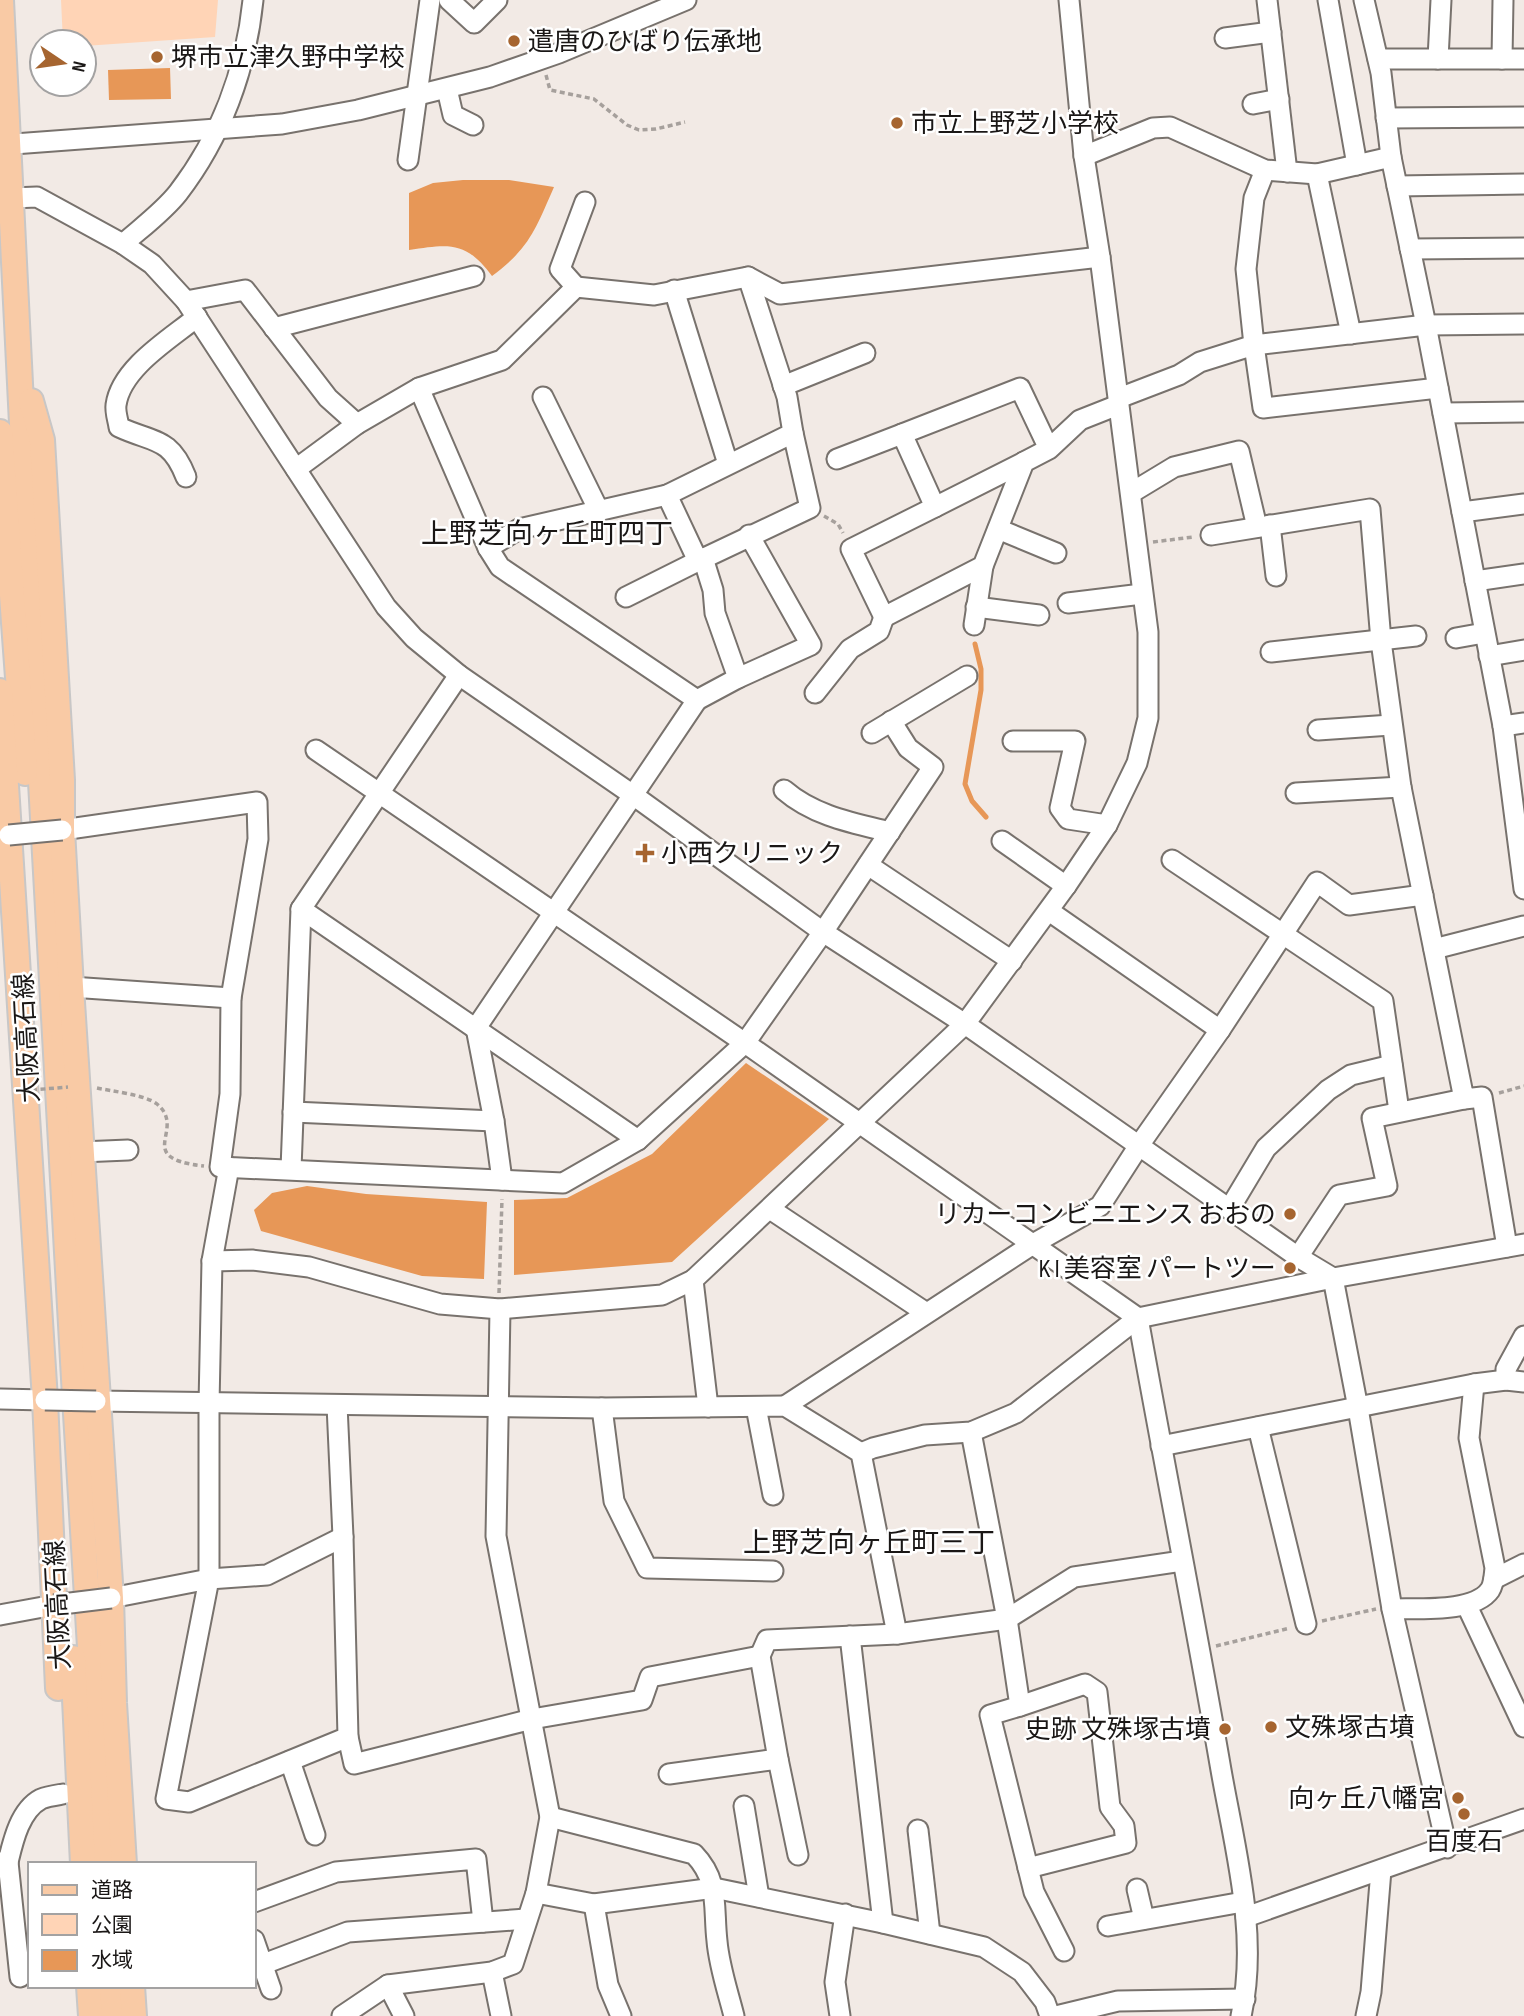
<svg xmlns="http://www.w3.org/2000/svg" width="1524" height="2016" font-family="'Sofia Sans Condensed','Noto Sans JP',sans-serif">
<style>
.green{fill:#ffd4b6}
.water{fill:#e79757}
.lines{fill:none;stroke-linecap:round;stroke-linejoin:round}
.stream{stroke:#e79757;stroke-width:5}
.minor-casing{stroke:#78726d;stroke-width:23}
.major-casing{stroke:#c8c7c7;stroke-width:28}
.path{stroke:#a6a09c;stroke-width:3.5;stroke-dasharray:5 3.5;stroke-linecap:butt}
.minor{stroke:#fff;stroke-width:19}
.major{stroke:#f9caa5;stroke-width:24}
.minor-bridge-casing{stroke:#78726d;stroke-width:23;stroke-linecap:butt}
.path-bridge{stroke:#a6a09c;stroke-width:3.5;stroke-dasharray:5 3.5;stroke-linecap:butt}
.minor-bridge{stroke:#fff;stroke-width:19}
.poi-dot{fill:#a66530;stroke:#fff;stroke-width:2.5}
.labels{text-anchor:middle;stroke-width:5;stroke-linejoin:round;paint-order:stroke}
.poi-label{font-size:26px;fill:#1a1716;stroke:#fff;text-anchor:start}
.street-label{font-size:26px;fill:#1a1716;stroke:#fff}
.neighbourhood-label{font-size:28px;fill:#1a1716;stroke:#fff}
</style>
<rect width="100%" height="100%" fill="#f2eae5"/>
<path class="green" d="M 61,0 L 218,0 L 215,37 L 84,46 L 84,42 L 63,42 Z"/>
<g class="water">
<path d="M 170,68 L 171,99 L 109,100 L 108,70 Z"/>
<path d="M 463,180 L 509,180 L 554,187 C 536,228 530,248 492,276 C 466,241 450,244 409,250 L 409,193 L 433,183 Z"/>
<path d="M 746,1063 L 829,1119 L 672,1262 L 514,1275 L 514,1200 L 567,1198 L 652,1154 Z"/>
<path d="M 307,1186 L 366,1194 L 487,1202 L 484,1279 L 422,1276 L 261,1231 L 254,1210 L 272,1193 Z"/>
</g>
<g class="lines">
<path class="stream" d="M 975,644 L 981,669 L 981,690 L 965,784 L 972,801 L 986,817"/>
<g class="minor-casing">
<g id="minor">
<path d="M 449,0 L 474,23 L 497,0"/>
<path d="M 1267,0 L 1287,172"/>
<path d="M 1328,0 L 1357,165"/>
<path d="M 1364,0 L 1381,73 L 1391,157 L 1426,325 L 1503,726 L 1524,889"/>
<path d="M 1225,38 L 1271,32"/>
<path d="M 1378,59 L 1524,59"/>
<path d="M 1438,59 L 1441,0"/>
<path d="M 1502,59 L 1503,0"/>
<path d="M 447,89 L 453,115 L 473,125"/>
<path d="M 1253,104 L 1279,99"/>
<path d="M 1386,118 L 1524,117"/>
<path d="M 0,145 L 282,124 L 358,110 L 490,77 L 559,53 L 686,0"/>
<path d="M 1084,156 L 1153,128 L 1170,127 L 1265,170 L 1317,174 L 1391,157"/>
<path d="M 408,160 L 430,0"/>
<path d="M 1265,170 L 1254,198 L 1246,269 L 1254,345 L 1426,325 L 1524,324"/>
<path d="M 1317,174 L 1351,334"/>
<path d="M 1397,186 L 1524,184"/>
<path d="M 12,198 L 37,197 L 123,244 L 152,264 L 186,301 L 386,607 L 414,638 L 459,675 L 633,795 L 823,932 L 965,1024 L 1298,1257 L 1333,1278 L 1358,1408 L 1392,1609 L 1447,1848"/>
<path d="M 123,244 C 141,228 163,212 178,193 C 221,137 246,70 253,0"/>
<path d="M 1410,249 L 1524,248"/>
<path d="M 576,287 L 560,269 L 585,202"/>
<path d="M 674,290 L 728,464"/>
<path d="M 186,301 L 245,290 L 328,398 L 357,424"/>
<path d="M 274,328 L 474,276"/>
<path d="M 783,386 L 865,353"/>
<path d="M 419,388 L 488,548 L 500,567 L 697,700 L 476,1028 L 494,1121 L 502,1180"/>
<path d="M 543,397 L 598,509"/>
<path d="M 1119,398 L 1179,375 L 1200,362 L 1254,345 L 1263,408 L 1438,388"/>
<path d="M 1443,413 L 1524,412"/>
<path d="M 1049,449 L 1020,388 L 902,434 L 935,507 L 851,549 L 884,617 L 983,566 L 1024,462 L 1049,449 L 1080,420 L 1118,405"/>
<path d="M 837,459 L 902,434"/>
<path d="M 296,469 L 357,424 L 419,388 L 502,360 L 576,287 L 654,295 L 748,277 L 780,294 L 1100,257"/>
<path d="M 186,477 C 170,436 153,443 119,427 C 118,420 115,412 116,405 C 121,368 170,339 197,317"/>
<path d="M 1131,493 L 1174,467 L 1239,451 L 1257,527"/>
<path d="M 667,495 L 698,561 L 810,508 L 793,433"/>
<path d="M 935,507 L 1024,462"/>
<path d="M 1462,512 L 1524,504"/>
<path d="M 1270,525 L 1276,576"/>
<path d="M 998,529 L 1056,553"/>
<path d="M 1211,535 L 1370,509 L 1381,641 L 1401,787 L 1464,1099 L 1482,1097 L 1507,1247"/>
<path d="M 488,548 L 519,529 L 667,495 L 793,433 L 787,397 L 748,277"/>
<path d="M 703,558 L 713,590 L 715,613 L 738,678"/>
<path d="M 1475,581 L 1524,574"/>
<path d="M 626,597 L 698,561"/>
<path d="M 1068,603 L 1142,594"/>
<path d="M 976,607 L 1039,615"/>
<path d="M 974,625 L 983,566"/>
<path d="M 1456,638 L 1484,633"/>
<path d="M 1271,652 L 1416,636"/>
<path d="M 1489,656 L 1524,650"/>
<path d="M 815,693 L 850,649 L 879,631 L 884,617"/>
<path d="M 697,700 L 738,678 L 811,645 L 749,535"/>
<path d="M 1503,726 L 1524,723"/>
<path d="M 1318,730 L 1391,725"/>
<path d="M 872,733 L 967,676"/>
<path d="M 1013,741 L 1075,741 L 1060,808 L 1068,819 L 1107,825"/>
<path d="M 316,750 L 745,1043 L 1138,1318 C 1165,1469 1195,1619 1221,1770 C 1235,1850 1259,1935 1241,2016"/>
<path d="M 784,790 C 814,816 853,823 890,832"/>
<path d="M 1296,793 L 1401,787"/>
<path d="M 62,830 L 257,802 L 258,839 L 231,998 L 230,1094 L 220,1167 L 563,1183 L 638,1140 L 745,1043 L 823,932 L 933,767 L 908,748 L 891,721"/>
<path d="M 1002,841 L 1066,886"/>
<path d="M 1172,860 L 1383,1001 L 1399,1111"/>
<path d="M 868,865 L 1012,961"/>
<path d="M 301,909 L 638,1140"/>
<path d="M 1049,911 L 1220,1030"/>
<path d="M 1434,949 L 1524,926"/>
<path d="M 71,987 L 231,998"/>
<path d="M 293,1112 L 494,1121"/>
<path d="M 81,1152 L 128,1150"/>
<path d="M 291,1169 L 301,909 L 459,675"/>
<path d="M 1230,1208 L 1266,1148 L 1328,1090 L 1351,1075 L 1392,1065"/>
<path d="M 770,1209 L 925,1312"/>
<path d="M 1298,1257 L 1339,1195 L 1387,1186 L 1372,1118 L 1464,1099"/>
<path d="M 212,1261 L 252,1260 L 309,1267 L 440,1304 L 500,1309 L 662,1295 L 693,1280 L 965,1024 L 1066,886 L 1107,825 L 1137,763 L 1148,718 L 1148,632 L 1100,257 L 1084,156 L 1069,0"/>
<path d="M 693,1280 L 708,1407"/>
<path d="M 1506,1380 L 1506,1369 L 1524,1336"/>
<path d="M 0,1399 L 45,1400"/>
<path d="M 96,1401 L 602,1408 L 785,1406 L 861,1453 L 897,1634"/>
<path d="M 337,1405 L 343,1537"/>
<path d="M 785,1406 L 1033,1244 L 1100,1206 L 1140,1144 L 1220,1030 L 1317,882 L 1349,905 L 1423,895"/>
<path d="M 756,1407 L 773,1495"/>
<path d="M 602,1408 L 614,1501 L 647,1568 L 773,1571"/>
<path d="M 1258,1427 L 1306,1624"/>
<path d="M 971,1432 L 1007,1619 L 1020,1706 L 990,1715 L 1034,1892 L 1064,1951"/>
<path d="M 1161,1446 L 1474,1384 L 1506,1380 L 1524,1382"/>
<path d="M 861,1453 L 873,1448 L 925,1435 L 971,1432 L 1016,1413 L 1138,1318 L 1333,1278 L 1524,1244"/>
<path d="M 343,1537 L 348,1737 L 189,1802 L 166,1799 L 209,1579 L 267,1575 Z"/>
<path d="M 1494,1579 L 1524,1564"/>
<path d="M 111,1598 L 209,1579 L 209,1404 L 212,1261 L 229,1167"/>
<path d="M 1467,1606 L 1524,1727"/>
<path d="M 1392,1609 C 1418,1608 1474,1613 1490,1590 C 1494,1584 1494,1576 1495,1568 L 1469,1438 L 1474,1384"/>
<path d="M 0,1615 L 54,1605"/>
<path d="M 850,1636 L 883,1923"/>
<path d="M 1020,1706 L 1085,1684 L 1097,1692 L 1110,1807 L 1124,1826 L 1126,1843 L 1028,1868"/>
<path d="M 348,1737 L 354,1764 L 532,1719 L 642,1700 L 650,1677 L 760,1656"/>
<path d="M 290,1761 L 315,1835"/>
<path d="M 669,1774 L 778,1759"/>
<path d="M 744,1806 L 759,1897"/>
<path d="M 550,1817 L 694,1854 C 720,1881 713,1907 717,1941 C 719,1966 728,1992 734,2016"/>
<path d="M 918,1830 L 930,1934"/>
<path d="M 798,1855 L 778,1759 L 760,1656 L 767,1640 L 897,1634 L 1007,1619 L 1074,1577 L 1182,1561"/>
<path d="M 0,1862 L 8,1862 C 13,1841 20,1810 41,1799 C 48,1796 57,1795 63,1794"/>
<path d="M 8,1862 L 20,1977"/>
<path d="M 1137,1889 L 1144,1919"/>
<path d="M 536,1893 L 594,1904 L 714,1888 L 883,1923 L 984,1947 L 1022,1972 L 1045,2002 L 1050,2016"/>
<path d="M 254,1902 L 336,1872 L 476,1859 L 483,1922"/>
<path d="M 594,1904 L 608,1985 L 621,2016"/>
<path d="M 1246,1917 L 1524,1819"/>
<path d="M 1108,1926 L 1243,1902"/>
<path d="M 254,1940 L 271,1989"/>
<path d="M 261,1965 L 348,1932 L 527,1919"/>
<path d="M 492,1972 L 501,2016"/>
<path d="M 388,1985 L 404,2016"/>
<path d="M 342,2016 L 388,1985 L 492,1972 L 513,1964 L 536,1893 L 550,1817 L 496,1536 L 500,1309"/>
<path d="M 840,2016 L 835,1982 L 845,1914"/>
<path d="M 1056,2016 L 1118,2001 L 1245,1999"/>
<path d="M 1366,2016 L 1371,1992 L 1381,1870"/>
</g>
</g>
<g class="major-casing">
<g id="major">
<path d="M 1,0 L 29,565 L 75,1397 L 103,1864"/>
<path d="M 31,401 L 42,440 L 62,780 L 62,830 L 71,987 L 111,1598 L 114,1703 L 124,1864"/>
<path d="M 0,432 L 25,773"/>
<path d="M 0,691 L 45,1400 L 58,1688"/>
<path d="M 73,1658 L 83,1864"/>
<path d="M 89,1986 L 91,2016"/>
<path d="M 112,1986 L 114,2016"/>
<path d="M 132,1986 L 134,2016"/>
</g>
</g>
<g class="path">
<path d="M 546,75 L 550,90 L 594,99 L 627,125 L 639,130 L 656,129 L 685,122"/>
<path d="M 824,516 L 838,524 L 843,533"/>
<path d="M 1153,542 L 1193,537"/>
<path d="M 97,1088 C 111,1091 146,1095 157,1104 C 188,1130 131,1158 204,1166"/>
<path d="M 1499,1093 L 1524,1086"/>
<path d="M 499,1293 L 502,1199"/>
<path d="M 1322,1621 L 1376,1609"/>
<path d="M 1216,1646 L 1290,1628"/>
</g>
<use href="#minor" class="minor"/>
<use href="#major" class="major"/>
<g class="minor-bridge-casing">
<g id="minor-bridge">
<path d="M 9,835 L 62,830"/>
<path d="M 45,1400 L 96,1401"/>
<path d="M 54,1605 L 111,1598"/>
</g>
</g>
<path class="path-bridge" d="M 32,1090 L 68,1087"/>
<use href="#minor-bridge" class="minor-bridge"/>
</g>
<g class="poi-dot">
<circle cx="514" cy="41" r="7"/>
<circle cx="157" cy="57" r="7"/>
<circle cx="897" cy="123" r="7"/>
<path d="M641.5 842.5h7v7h7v7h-7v7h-7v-7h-7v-7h7z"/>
<circle cx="1290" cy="1214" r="7"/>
<circle cx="1290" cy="1268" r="7"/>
<circle cx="1271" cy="1727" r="7"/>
<circle cx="1225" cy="1729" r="7"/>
<circle cx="1458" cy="1798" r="7"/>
<circle cx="1464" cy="1814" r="7"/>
</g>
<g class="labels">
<g class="poi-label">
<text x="528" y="50">遣唐のひばり伝承地</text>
<text x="171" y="66">堺市立津久野中学校</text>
<text x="911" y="132">市立上野芝小学校</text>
<text x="661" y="862">小西クリニック</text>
<text x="1276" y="1223" text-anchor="end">リカーコンビニエンス おおの</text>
<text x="1276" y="1277" text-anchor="end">K I 美容室 パートツー</text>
<text x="1285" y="1736">文殊塚古墳</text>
<text x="1211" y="1738" text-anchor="end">史跡 文殊塚古墳</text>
<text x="1444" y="1807" text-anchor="end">向ヶ丘八幡宮</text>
<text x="1464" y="1850" text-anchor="middle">百度石</text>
</g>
<g class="street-label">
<text transform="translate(26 1038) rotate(-93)" y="9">大阪高石線</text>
<text transform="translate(57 1605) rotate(-93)" y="9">大阪高石線</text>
</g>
<g class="neighbourhood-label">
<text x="547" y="543">上野芝向ヶ丘町四丁</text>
<text x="869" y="1552">上野芝向ヶ丘町三丁</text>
</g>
</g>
<rect x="28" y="1862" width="228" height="126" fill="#ffffff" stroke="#a3a2a2" stroke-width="2"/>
<rect x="42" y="1885" width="35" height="10" fill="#f9caa5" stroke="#a3a2a2" stroke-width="2"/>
<text x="91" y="1897" font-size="21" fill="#1a1716">道路</text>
<rect x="42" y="1914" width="35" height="21" fill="#ffd4b6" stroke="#a3a2a2" stroke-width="2"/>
<text x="91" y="1932" font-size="21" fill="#1a1716">公園</text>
<rect x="42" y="1950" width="35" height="21" fill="#e79757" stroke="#a3a2a2" stroke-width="2"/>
<text x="91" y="1967" font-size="21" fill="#1a1716">水域</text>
<g transform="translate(63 63) rotate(103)"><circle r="33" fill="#ffffff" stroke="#a3a2a2" stroke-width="2"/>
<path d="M0-5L12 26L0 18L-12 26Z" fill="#a66530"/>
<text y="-10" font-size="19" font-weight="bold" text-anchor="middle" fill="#1a1716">N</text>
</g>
</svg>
